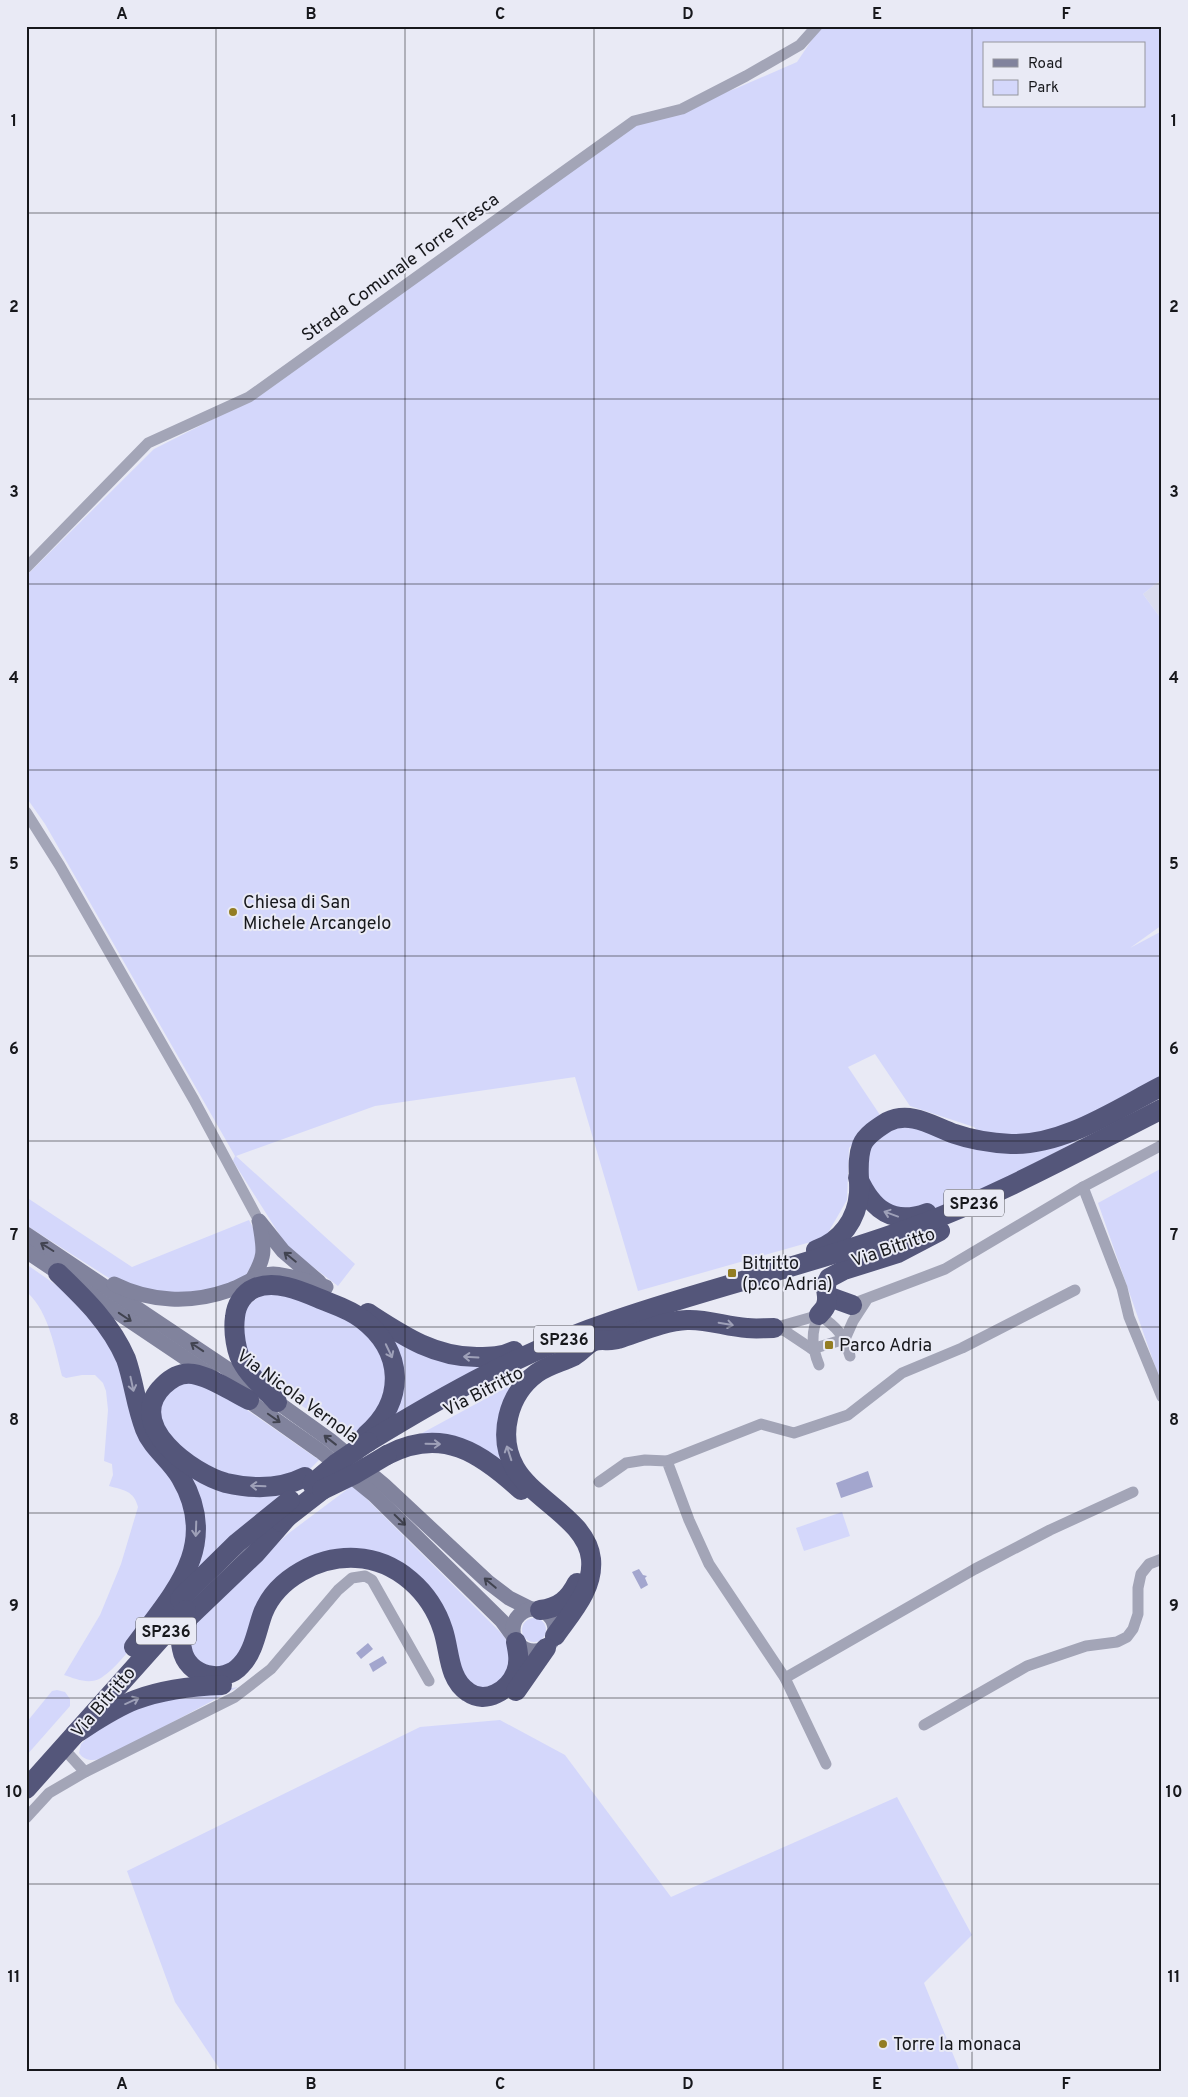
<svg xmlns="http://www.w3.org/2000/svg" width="1188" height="2097" font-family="Overpass,sans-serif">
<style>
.built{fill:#dadcef}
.green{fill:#d4d7fb;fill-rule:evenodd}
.water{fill:#a3a6ce}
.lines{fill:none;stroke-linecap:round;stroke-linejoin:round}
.street{stroke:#a3a5b7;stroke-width:11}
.secondary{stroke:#81839d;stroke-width:15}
.highway{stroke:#54567a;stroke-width:20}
.highway-bridge{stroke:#54567a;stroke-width:20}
.oneway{stroke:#9ea0b8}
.oneway2{stroke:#414350}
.grid{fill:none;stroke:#17181c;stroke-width:1;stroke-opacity:0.55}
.poi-dot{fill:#937d23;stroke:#e9eaf5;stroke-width:2}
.labels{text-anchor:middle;stroke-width:4;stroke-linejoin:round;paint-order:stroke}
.shield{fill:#e9eaf5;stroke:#56575d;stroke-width:1}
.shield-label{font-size:16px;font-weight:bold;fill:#17181c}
.street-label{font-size:18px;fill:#17181c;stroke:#e9eaf5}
.poi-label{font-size:18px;fill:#17181c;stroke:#e9eaf5;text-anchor:start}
.neatline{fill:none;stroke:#17181c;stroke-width:2}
.grid-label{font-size:16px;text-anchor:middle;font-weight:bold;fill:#17181c}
</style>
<rect width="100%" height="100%" fill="#e9eaf5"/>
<path class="built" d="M 1162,579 L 1162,620 L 1143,594 Z"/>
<g class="green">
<path d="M 821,26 L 1162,26 L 1162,579 L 1143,594 L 1162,620 L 1162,925 L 1130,948 L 1162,931 L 1162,1076 L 1068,1125 L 1034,1133 L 984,1137 L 974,1127 L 910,1106 L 875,1054 L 848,1067 L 880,1115 L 849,1148 L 847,1200 L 825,1238 L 638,1291 L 575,1077 L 375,1106 L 236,1156 L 355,1264 L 338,1286 L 288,1248 L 233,1161 L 235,1156 L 45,824 L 26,797 L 26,576 L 154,449 L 261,395 L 616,133 L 737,88 L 797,62 ZM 984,44 L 1144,44 L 1144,106 L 984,106 Z"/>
<path d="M 902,1127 L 922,1128 L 951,1143 L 1080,1139 L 1027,1168 L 942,1207 L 891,1215 L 858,1162 L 885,1131 Z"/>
<path d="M 1162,1168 L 1162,1386 L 1098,1203 Z"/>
<path d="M 26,1197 L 132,1267 L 249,1220 L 257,1235 L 260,1250 L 245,1277 L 209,1293 L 172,1296 L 112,1280 L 26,1225 Z"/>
<path d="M 26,1264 L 69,1294 L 92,1314 L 182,1487 L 195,1546 C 174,1581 134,1657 101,1678 C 89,1685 76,1679 64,1675 L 100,1615 L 121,1564 L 138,1507 C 134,1491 124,1490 109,1486 L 113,1475 L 112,1464 L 104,1461 L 108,1410 L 106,1391 L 103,1383 L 95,1375 L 82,1375 L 66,1378 L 62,1376 C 55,1349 49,1313 28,1293 L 26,1294 Z"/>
<path d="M 284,1291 L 355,1321 L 390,1361 L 386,1393 L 364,1430 L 355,1435 L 346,1434 L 266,1383 L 249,1362 L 241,1316 C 256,1295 259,1295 284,1291 Z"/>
<path d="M 387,1335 L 488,1364 L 386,1420 Z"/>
<path d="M 186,1380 L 214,1387 L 319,1460 L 299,1480 L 232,1484 L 156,1431 L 158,1400 Z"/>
<path d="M 507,1387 L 511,1388 L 512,1472 L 415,1437 Z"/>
<path d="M 186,1474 L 287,1489 L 191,1575 Z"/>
<path d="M 353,1485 L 504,1636 L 513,1652 L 503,1683 L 472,1690 L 401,1570 L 308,1563 L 231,1670 L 193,1663 L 189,1625 L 201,1611 L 289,1533 Z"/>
<path d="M 842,1512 L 850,1536 L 804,1551 L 796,1528 Z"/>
<circle cx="534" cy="1630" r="12"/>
<path d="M 238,1687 L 106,1758 C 96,1760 86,1763 79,1753 L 81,1744 L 91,1734 L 127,1707 Z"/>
<path d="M 57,1690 L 65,1692 L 70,1699 L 70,1706 L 26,1756 L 26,1723 L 52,1691 Z"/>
<path d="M 500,1720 L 565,1755 L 671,1897 L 897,1797 L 972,1935 L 924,1983 L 959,2069 L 964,2071 L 221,2071 L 175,2002 L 127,1871 L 420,1727 Z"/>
</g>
<g class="water">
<path d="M 868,1471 L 873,1487 L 841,1498 L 836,1483 Z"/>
<path d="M 639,1569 L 643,1575 L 647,1576 L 645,1578 L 648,1585 L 641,1589 L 632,1572 Z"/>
<path d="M 368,1643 L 373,1649 L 361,1659 L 356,1653 Z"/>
<path d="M 383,1656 L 387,1663 L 373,1672 L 369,1664 Z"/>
</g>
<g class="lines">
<g class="street">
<path d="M 26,568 L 148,443 L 249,397 L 634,121 L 682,109 L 746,76 L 800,45 L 817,26"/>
<path d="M 26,812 L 60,866 L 194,1100 L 259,1221"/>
<path d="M 1083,1187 L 1122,1288 L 1129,1317 L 1162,1397"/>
<path d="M 847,1306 L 945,1269 L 1083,1187 L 1162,1145"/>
<path d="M 819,1315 C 837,1327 844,1335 850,1356"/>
<path d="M 774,1328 L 823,1314"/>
<path d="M 774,1328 L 785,1331 L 812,1349"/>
<path d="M 845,1339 L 853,1321 L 866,1301"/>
<path d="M 812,1349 L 845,1339"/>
<path d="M 819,1365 C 812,1348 810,1332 819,1315"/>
<path d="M 667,1461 L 761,1424 L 794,1433 L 848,1415 L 902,1373 L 962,1348 L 1075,1290"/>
<path d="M 599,1482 L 626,1463 L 645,1460 L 667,1461 L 689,1520 L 709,1564 L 785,1678 L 975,1569 L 1050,1530 L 1133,1492"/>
<path d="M 785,1678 L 826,1764"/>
<path d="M 924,1725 L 1027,1666 L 1086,1646 L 1117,1642 L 1127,1637 L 1133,1629 L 1138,1614 L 1138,1588 L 1141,1574 L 1149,1564 L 1162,1559"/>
<path d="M 63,1748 L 85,1772"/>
<path d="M 26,1818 L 49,1793 L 85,1772 L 235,1697 L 271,1669 L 338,1590 L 352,1578 L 365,1576 L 372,1580 L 429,1681"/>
</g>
<g class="secondary">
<path d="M 259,1221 L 283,1251 L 319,1282"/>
<path d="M 26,1234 L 277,1402 L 330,1440 L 384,1485 L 488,1582 L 509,1598 L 531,1609"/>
<path d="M 26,1251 L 212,1376"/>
<path d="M 253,1278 C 266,1255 264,1250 260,1225"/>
<path d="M 114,1284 C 150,1302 191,1304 230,1290 C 245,1285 257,1274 273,1274 C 291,1275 309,1282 326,1287"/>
<path d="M 239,1394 L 320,1451 L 374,1495 L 502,1621 L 513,1636"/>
<circle cx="534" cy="1630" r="21"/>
</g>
<g class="highway">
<path d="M 858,1178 C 872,1209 892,1226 927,1213"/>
<path d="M 816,1250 C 841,1242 857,1219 859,1193 C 860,1177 856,1161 862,1145 C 866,1135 879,1127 887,1122 C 911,1110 934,1127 955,1134 C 972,1140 993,1143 1011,1144 C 1063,1146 1117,1109 1162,1086"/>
<path d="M 58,1273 C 85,1299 111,1324 126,1359 C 134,1382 136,1406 145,1429 C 152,1448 171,1460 181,1478 C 221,1546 173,1594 134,1647"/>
<path d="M 827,1296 L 852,1305"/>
<path d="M 368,1313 C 402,1335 434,1357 477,1357 C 490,1357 502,1357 514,1351"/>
<path d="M 819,1315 C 821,1312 825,1309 826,1305 C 830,1294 822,1289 829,1278 L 844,1270 L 898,1253 L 940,1231"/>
<path d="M 249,1400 C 232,1392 212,1377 193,1374 C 181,1372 171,1378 163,1386 C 123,1425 193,1474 226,1483 C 252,1489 281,1489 305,1477"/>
<path d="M 277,1402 C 267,1390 252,1379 244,1365 C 236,1354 233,1331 235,1317 C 236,1305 243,1293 255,1288 C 275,1280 299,1290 318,1298 C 332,1304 350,1309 362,1319 C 404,1351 406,1401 366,1435"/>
<path d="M 368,1442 C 448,1393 523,1351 613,1321 C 711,1287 813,1264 911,1228 C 998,1196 1079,1151 1162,1109"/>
<path d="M 387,1455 C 442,1426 481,1453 521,1490"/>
<path d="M 290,1514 L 256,1553 L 189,1617 C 183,1628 179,1637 182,1649 C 187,1677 224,1685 241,1665 C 254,1652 257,1629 263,1613 C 277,1578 319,1556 356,1558 C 397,1560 431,1592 443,1630 C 450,1651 448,1679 468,1692 C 486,1705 509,1690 516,1672 C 520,1662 518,1652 516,1642"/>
<path d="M 281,1522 L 322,1490"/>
<path d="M 180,1599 L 237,1543 L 290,1500"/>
<path d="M 540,1610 C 559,1608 569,1599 577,1583"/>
<path d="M 555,1636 C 571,1613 594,1589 591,1559 C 587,1520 533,1500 515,1468 C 497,1436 508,1394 537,1373 C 548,1365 562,1362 574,1356 C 581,1352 586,1345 592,1342 C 599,1338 610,1342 618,1339 C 640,1332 664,1321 687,1320 C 708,1319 727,1327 747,1328 C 756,1329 765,1328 774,1328"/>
<path d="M 516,1691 L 546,1648"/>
<path d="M 75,1734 C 94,1722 114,1708 135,1700 C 164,1689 192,1686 222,1685"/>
<path d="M 26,1789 L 186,1610"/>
</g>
<g class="highway-bridge">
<path d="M 312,1484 L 337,1463 L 368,1442"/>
<path d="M 322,1490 L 355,1474 L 387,1455"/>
</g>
</g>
<defs><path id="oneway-shaft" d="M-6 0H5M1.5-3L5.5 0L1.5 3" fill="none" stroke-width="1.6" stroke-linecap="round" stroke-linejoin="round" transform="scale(1.25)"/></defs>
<g class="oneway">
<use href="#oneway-shaft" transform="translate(891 1214) rotate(-160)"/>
<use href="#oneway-shaft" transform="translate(726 1324) rotate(10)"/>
<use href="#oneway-shaft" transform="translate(389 1351) rotate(65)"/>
<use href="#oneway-shaft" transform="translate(471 1357) rotate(-177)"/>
<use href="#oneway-shaft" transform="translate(132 1384) rotate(78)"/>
<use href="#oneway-shaft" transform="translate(433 1444) rotate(1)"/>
<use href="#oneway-shaft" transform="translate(509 1453) rotate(-108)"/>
<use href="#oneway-shaft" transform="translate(258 1486) rotate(-178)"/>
<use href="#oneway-shaft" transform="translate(196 1529) rotate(92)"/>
<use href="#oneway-shaft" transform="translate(132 1701) rotate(-24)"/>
</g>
<g class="oneway2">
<use href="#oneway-shaft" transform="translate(47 1247) rotate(-148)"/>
<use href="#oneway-shaft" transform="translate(290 1257) rotate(-141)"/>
<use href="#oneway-shaft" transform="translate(125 1317) rotate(34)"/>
<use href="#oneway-shaft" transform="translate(197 1347) rotate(-146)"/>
<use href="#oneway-shaft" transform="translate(274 1418) rotate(35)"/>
<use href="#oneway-shaft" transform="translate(330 1440) rotate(-142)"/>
<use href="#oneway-shaft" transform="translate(400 1520) rotate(44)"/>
<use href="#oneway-shaft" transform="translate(490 1583) rotate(-140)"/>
</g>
<path class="grid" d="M 216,26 L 216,2071M 405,26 L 405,2071M 594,26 L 594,2071M 783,26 L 783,2071M 972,26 L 972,2071M 26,213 L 1162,213M 26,399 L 1162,399M 26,584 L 1162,584M 26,770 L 1162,770M 26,956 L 1162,956M 26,1141 L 1162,1141M 26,1327 L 1162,1327M 26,1513 L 1162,1513M 26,1698 L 1162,1698M 26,1884 L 1162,1884"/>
<g class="poi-dot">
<circle cx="233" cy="912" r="5"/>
<rect x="727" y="1268" width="10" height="10" rx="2.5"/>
<rect x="824" y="1340" width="10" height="10" rx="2.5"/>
<circle cx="883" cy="2044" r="5"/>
</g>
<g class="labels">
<g class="shield">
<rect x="944" y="1189.5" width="60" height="27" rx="4"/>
<rect x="534" y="1325.5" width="60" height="27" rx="4"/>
<rect x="136" y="1617.5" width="60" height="27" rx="4"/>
</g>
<g class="shield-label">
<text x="974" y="1209">SP236</text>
<text x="564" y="1345">SP236</text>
<text x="166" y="1637">SP236</text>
</g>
<g class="street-label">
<text transform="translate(400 267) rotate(-36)" y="6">Strada Comunale Torre Tresca</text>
<text transform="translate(893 1247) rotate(-19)" y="6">Via Bitritto</text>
<text transform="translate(483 1391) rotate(-27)" y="6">Via Bitritto</text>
<text transform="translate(298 1396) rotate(36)" y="6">Via Nicola Vernola</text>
<text transform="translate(103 1702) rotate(-49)" y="6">Via Bitritto</text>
</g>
<g class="poi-label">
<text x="243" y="908">Chiesa di San<tspan x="243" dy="21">Michele Arcangelo</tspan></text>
<text x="742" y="1269">Bitritto<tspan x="742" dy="21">(p.co Adria)</tspan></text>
<text x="839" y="1351">Parco Adria</text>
<text x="893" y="2050">Torre la monaca</text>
</g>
</g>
<rect width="1188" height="2097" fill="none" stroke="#e9eaf5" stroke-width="55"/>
<rect x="983" y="42" width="162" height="65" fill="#e9eaf5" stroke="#95969e"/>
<rect x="993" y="59" width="25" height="8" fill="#81839d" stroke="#95969e"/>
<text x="1028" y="68" font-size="15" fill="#17181c">Road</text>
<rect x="993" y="80" width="25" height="15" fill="#d4d7fb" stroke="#95969e"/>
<text x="1028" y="92" font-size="15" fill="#17181c">Park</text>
<rect x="28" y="28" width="1132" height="2042" class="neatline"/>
<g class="grid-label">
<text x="122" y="19">A</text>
<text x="311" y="19">B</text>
<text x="500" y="19">C</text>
<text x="688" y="19">D</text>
<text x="877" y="19">E</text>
<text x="1066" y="19">F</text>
<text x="14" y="126">1</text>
<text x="1174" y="126">1</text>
<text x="14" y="312">2</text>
<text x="1174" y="312">2</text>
<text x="14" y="497">3</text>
<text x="1174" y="497">3</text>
<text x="14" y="683">4</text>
<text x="1174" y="683">4</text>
<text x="14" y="869">5</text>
<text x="1174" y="869">5</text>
<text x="14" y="1054">6</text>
<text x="1174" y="1054">6</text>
<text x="14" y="1240">7</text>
<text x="1174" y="1240">7</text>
<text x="14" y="1425">8</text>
<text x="1174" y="1425">8</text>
<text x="14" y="1611">9</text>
<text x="1174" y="1611">9</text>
<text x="14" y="1797">10</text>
<text x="1174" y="1797">10</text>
<text x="14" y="1982">11</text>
<text x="1174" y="1982">11</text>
<text x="122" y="2089">A</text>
<text x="311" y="2089">B</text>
<text x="500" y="2089">C</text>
<text x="688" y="2089">D</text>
<text x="877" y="2089">E</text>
<text x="1066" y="2089">F</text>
</g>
</svg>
